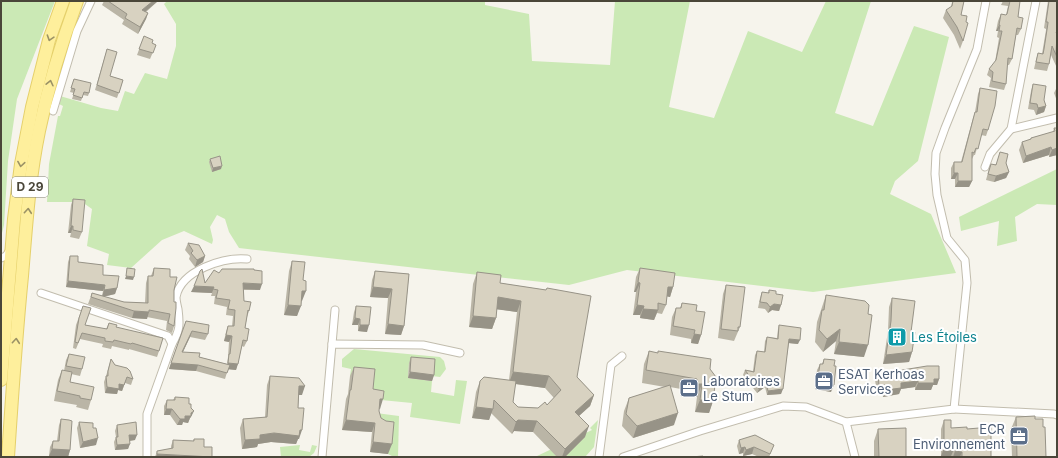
<svg xmlns="http://www.w3.org/2000/svg" width="1058" height="458" font-family="Inter,sans-serif">
<style>
.green{fill:#cbe9b5}
.lines{fill:none;stroke-linecap:round;stroke-linejoin:round}
.minor-casing{stroke:#c2bdae;stroke-width:9}
.primary-casing{stroke:#e5d06b;stroke-width:14}
.minor{stroke:#fff;stroke-width:7}
.primary{stroke:#feef9c;stroke-width:12}
.wall{fill:#bab5a6;fill-rule:evenodd}
.shaded-wall{fill:#979387}
.building{fill:#d8d2c1;stroke:#979387}
.oneway{stroke:#9b9266}
.labels{text-anchor:middle;stroke-width:4;stroke-linejoin:round;paint-order:stroke}
.shield{fill:#fff;stroke:#807e74;stroke-width:1}
.shield-label{font-size:12px;font-weight:bold;fill:#4a4639}
.culture-label{font-size:13px;fill:#0d838f;stroke:#fff;text-anchor:start}
.service-label{font-size:13px;fill:#4e5e75;stroke:#fff;text-anchor:start}
</style>
<rect width="100%" height="100%" fill="#f6f4ec"/>
<g class="green">
<path d="M 1,1 L 55,1 L 17,99 L 8,161 L 4,225 L 1,237 Z"/>
<path d="M 167,1 L 485,1 L 485,5 L 529,14 L 532,61 L 610,65 L 615,1 L 690,1 L 669,107 L 714,118 L 748,31 L 802,52 L 826,1 L 871,1 L 835,113 L 873,126 L 914,26 L 949,37 L 918,161 L 895,181 L 890,194 L 931,214 L 956,273 L 813,292 L 627,270 L 569,285 L 239,248 L 229,232 L 225,219 L 217,215 L 210,227 L 213,240 L 212,244 L 184,231 L 162,240 L 131,268 L 107,265 L 109,254 L 87,246 L 92,209 L 82,202 L 47,202 L 49,164 L 58,116 L 60,116 L 63,106 L 59,104 L 58,101 L 60,96 L 101,108 L 118,111 L 125,91 L 134,94 L 145,73 L 167,79 L 176,46 L 176,24 L 164,4 Z"/>
<path d="M 1057,169 L 1057,205 L 1037,204 L 1015,217 L 1017,241 L 997,246 L 999,221 L 961,231 L 959,217 Z"/>
<path d="M 354,349 L 440,357 L 444,361 L 446,369 L 440,377 L 432,376 L 409,363 L 408,378 L 432,381 L 431,392 L 454,396 L 456,380 L 467,381 L 460,424 L 410,417 L 412,403 L 381,400 L 350,376 L 351,369 L 342,367 L 342,359 Z"/>
<path d="M 376,413 L 399,416 L 398,457 L 394,457 L 388,454 Z"/>
<path d="M 598,420 L 594,447 L 585,457 L 537,456 L 592,430 L 590,428 Z"/>
<path d="M 300,445 L 299,450 L 310,452 L 312,445 L 317,446 L 314,453 L 309,457 L 281,457 L 280,447 Z"/>
</g>
<g class="lines">
<g class="minor-casing">
<g id="minor">
<path d="M 53,111 L 77,31 L 91,1"/>
<path d="M 1011,129 L 1057,118"/>
<path d="M 985,167 L 990,154 L 1011,129 L 1036,1"/>
<path d="M 1,258 L 6,256 L 10,250"/>
<path d="M 41,293 L 168,336 L 172,344 L 147,414 L 147,457"/>
<path d="M 172,344 C 180,330 180,325 178,309 C 177,305 176,301 176,297 C 181,270 224,257 247,259"/>
<path d="M 332,344 L 335,310"/>
<path d="M 954,409 L 1054,414 L 1057,415"/>
<path d="M 846,422 L 954,409 L 967,283 L 965,260 L 947,238 L 937,195 L 935,174 L 936,153 L 945,128 L 977,49 L 986,1"/>
<path d="M 322,457 L 332,344 L 423,345 L 460,353"/>
<path d="M 599,457 L 611,365 L 622,356"/>
<path d="M 623,457 L 700,431 L 783,406 L 806,407 L 846,422 L 855,457"/>
</g>
</g>
<g class="primary-casing">
<g id="primary">
<path d="M 1,380 L 14,219 L 21,164 L 32,107 L 49,40 L 63,1"/>
<path d="M 8,457 C 12,396 16,336 22,276 C 26,228 29,179 39,131 C 48,87 61,44 77,1"/>
</g>
</g>
<use href="#minor" class="minor"/>
<use href="#primary" class="primary"/>
</g>
<g class="wall">
<path d="M 104,1 L 158,1 L 146,12 L 148,13 L 146,19 L 138,34 L 122,24 L 124,20 L 102,5 Z"/>
<path d="M 950,1 L 964,1 L 961,15 L 966,22 L 963,41 L 960,49 L 954,35 L 943,18 L 946,10 L 951,7 L 952,2 L 950,2 Z"/>
<path d="M 1003,1 L 1020,1 L 1018,17 L 1021,29 L 1018,35 L 1016,35 L 1012,59 L 1009,65 L 1007,65 L 1006,84 L 1004,90 L 989,87 L 991,78 L 987,75 L 989,69 L 995,62 L 999,38 L 997,37 L 998,31 L 996,31 L 998,21 L 1001,14 L 1006,15 L 1008,6 L 1001,5 Z"/>
<path d="M 1048,1 L 1057,1 L 1057,50 L 1056,53 L 1057,53 L 1057,68 L 1051,55 L 1049,64 L 1047,71 L 1034,69 L 1036,60 L 1038,53 L 1042,54 L 1046,30 L 1046,29 L 1044,28 Z"/>
<path d="M 144,36 L 152,43 L 156,45 L 150,59 L 137,55 Z"/>
<path d="M 107,49 L 110,76 L 123,80 L 117,98 L 95,90 Z"/>
<path d="M 74,79 L 89,93 L 88,96 L 83,95 L 81,101 L 72,99 L 74,93 L 70,92 Z"/>
<path d="M 1033,84 L 1044,100 L 1046,106 L 1044,112 L 1036,115 L 1034,110 L 1028,109 L 1031,91 Z"/>
<path d="M 1057,87 L 1057,101 L 1054,93 Z"/>
<path d="M 980,88 L 988,130 L 986,136 L 981,135 L 975,155 L 974,155 L 972,159 L 972,181 L 969,187 L 955,187 L 955,179 L 951,179 L 951,168 L 954,162 L 961,162 L 973,118 L 975,112 L 978,94 Z"/>
<path d="M 1054,128 L 1057,155 L 1049,157 L 1049,155 L 1023,163 L 1019,150 L 1022,142 L 1030,140 L 1031,138 L 1053,132 Z"/>
<path d="M 210,159 L 221,169 L 212,172 L 209,162 Z"/>
<path d="M 1006,163 L 1009,172 L 1006,178 L 994,182 L 986,180 L 990,165 Z"/>
<path d="M 73,199 L 82,232 L 79,239 L 70,237 L 71,233 L 68,233 L 71,205 Z"/>
<path d="M 188,243 L 205,256 L 203,262 L 195,267 L 189,259 L 190,256 L 185,250 Z"/>
<path d="M 70,256 L 78,262 L 103,275 L 117,288 L 115,294 L 103,297 L 124,302 L 145,303 L 146,283 L 148,276 L 151,276 L 154,268 L 170,277 L 174,290 L 174,326 L 172,333 L 166,330 L 167,321 L 147,317 L 147,319 L 132,318 L 88,304 L 92,293 L 102,296 L 103,291 L 66,287 L 68,262 Z"/>
<path d="M 292,261 L 303,280 L 302,301 L 301,301 L 297,316 L 284,315 L 289,271 Z"/>
<path d="M 640,268 L 673,287 L 670,297 L 667,296 L 666,305 L 662,314 L 657,313 L 654,320 L 640,318 L 640,315 L 633,315 L 636,292 L 634,292 L 636,277 Z"/>
<path d="M 375,271 L 409,274 L 404,326 L 401,335 L 385,334 L 388,298 L 370,297 L 372,280 Z"/>
<path d="M 477,272 L 500,283 L 546,290 L 577,377 L 594,395 L 590,406 L 579,416 L 585,437 L 565,457 L 557,457 L 533,432 L 514,431 L 512,434 L 491,413 L 489,420 L 472,418 L 476,392 L 480,381 L 509,380 L 517,312 L 497,309 L 496,318 L 492,329 L 469,327 L 473,284 ZM 515,384 L 545,388 L 554,398 L 547,405 L 538,408 L 518,407 L 513,402 Z"/>
<path d="M 219,273 L 260,290 L 244,290 L 244,301 L 249,311 L 247,317 L 245,328 L 247,341 L 244,347 L 242,346 L 236,370 L 228,369 L 225,379 L 196,371 L 169,369 L 186,321 L 208,334 L 205,340 L 190,337 L 183,352 L 199,357 L 227,364 L 228,357 L 229,342 L 224,341 L 226,332 L 228,326 L 232,326 L 233,316 L 226,315 L 227,307 L 214,304 L 215,296 L 211,296 L 212,293 L 191,292 Z"/>
<path d="M 726,285 L 740,327 L 734,341 L 718,338 L 723,294 Z"/>
<path d="M 769,290 L 776,294 L 781,305 L 779,311 L 772,310 L 768,313 L 765,309 L 758,308 L 760,298 L 762,292 L 768,293 Z"/>
<path d="M 826,295 L 864,357 L 834,354 L 836,341 L 823,352 L 815,342 L 817,322 Z"/>
<path d="M 892,298 L 911,332 L 912,352 L 909,362 L 883,364 L 888,331 L 889,307 Z"/>
<path d="M 682,303 L 696,311 L 701,335 L 698,344 L 691,343 L 691,339 L 670,335 L 672,317 L 676,308 L 680,308 Z"/>
<path d="M 83,306 L 85,325 L 106,329 L 109,323 L 159,351 L 157,357 L 129,349 L 129,350 L 112,346 L 111,349 L 102,347 L 103,344 L 80,339 L 76,349 L 73,348 L 76,325 Z"/>
<path d="M 356,306 L 367,332 L 358,331 L 358,325 L 352,325 L 354,312 Z"/>
<path d="M 779,325 L 798,344 L 789,343 L 781,394 L 767,395 L 765,387 L 757,393 L 743,375 L 745,370 L 753,371 L 755,355 L 757,351 L 764,352 L 765,341 L 767,337 L 777,338 L 778,329 Z"/>
<path d="M 649,351 L 710,369 L 713,401 L 709,413 L 695,412 L 697,397 L 692,396 L 692,391 L 670,387 L 674,425 L 633,438 L 622,426 L 624,411 L 629,398 L 665,387 L 642,383 L 644,364 Z"/>
<path d="M 69,354 L 82,369 L 80,376 L 71,374 L 70,382 L 91,400 L 88,410 L 76,407 L 77,405 L 54,401 L 58,380 L 62,370 L 64,371 L 66,360 Z"/>
<path d="M 411,357 L 434,375 L 432,381 L 408,378 L 409,363 Z"/>
<path d="M 111,359 L 115,365 L 133,379 L 131,385 L 125,383 L 122,391 L 118,390 L 117,394 L 105,393 L 104,382 L 106,376 Z"/>
<path d="M 824,359 L 831,392 L 815,389 L 817,370 L 820,364 L 822,364 Z"/>
<path d="M 354,367 L 373,389 L 380,409 L 379,408 L 379,411 L 388,454 L 370,452 L 372,432 L 342,430 L 346,399 L 348,394 L 350,376 Z"/>
<path d="M 878,374 L 939,379 L 937,385 L 933,385 L 931,390 L 915,390 L 915,387 L 901,389 L 899,394 L 883,397 L 882,392 L 877,393 L 875,380 Z"/>
<path d="M 270,376 L 302,395 L 299,395 L 298,408 L 299,439 L 298,439 L 296,444 L 271,442 L 258,444 L 257,447 L 242,449 L 240,428 L 243,419 L 265,417 L 267,385 Z"/>
<path d="M 175,397 L 189,404 L 191,417 L 190,418 L 188,423 L 183,422 L 182,425 L 177,425 L 170,415 L 164,415 L 164,406 L 167,400 L 173,400 Z"/>
<path d="M 1016,417 L 1035,419 L 1043,427 L 1046,457 L 1012,457 L 1011,429 Z"/>
<path d="M 61,419 L 70,450 L 68,457 L 49,456 L 50,447 L 53,441 L 57,441 L 59,425 Z"/>
<path d="M 944,420 L 951,428 L 967,429 L 991,457 L 941,456 L 941,429 Z"/>
<path d="M 79,422 L 93,428 L 96,445 L 80,448 L 77,428 Z"/>
<path d="M 117,425 L 135,440 L 130,441 L 128,449 L 115,450 L 114,442 L 116,437 L 115,431 Z"/>
<path d="M 878,429 L 906,457 L 874,457 L 874,441 Z"/>
<path d="M 194,439 L 204,447 L 212,457 L 155,457 L 157,451 L 171,449 L 171,446 L 173,440 L 193,441 Z"/>
<path d="M 739,440 L 774,445 L 769,457 L 759,457 L 752,454 L 743,456 L 743,453 L 739,454 L 737,446 Z"/>
</g>
<g class="shaded-wall">
<path d="M 153,1 L 158,1 L 140,16 L 142,10 Z"/>
<path d="M 148,13 L 146,19 L 138,34 L 140,27 Z"/>
<path d="M 999,25 L 1000,25 L 998,31 L 996,31 Z"/>
<path d="M 1046,106 L 1044,112 L 1036,115 L 1038,108 Z"/>
<path d="M 1051,147 L 1049,155 L 1023,163 L 1026,156 Z"/>
<path d="M 1057,148 L 1057,155 L 1049,157 L 1052,150 Z"/>
<path d="M 222,166 L 221,169 L 212,172 L 213,168 Z"/>
<path d="M 1009,172 L 1006,178 L 994,182 L 996,176 Z"/>
<path d="M 954,173 L 958,173 L 955,179 L 951,179 Z"/>
<path d="M 958,181 L 972,181 L 969,187 L 955,187 Z"/>
<path d="M 71,226 L 73,226 L 71,233 L 68,233 Z"/>
<path d="M 205,256 L 203,262 L 195,267 L 197,260 Z"/>
<path d="M 126,276 L 134,277 L 133,280 L 125,279 Z"/>
<path d="M 68,281 L 105,285 L 103,291 L 66,287 Z"/>
<path d="M 638,282 L 640,283 L 636,292 L 634,292 Z"/>
<path d="M 243,283 L 262,284 L 260,290 L 241,289 Z"/>
<path d="M 194,286 L 214,287 L 212,293 L 191,292 Z"/>
<path d="M 373,287 L 392,289 L 388,298 L 370,297 Z"/>
<path d="M 668,287 L 673,287 L 670,297 L 665,296 Z"/>
<path d="M 117,288 L 115,294 L 102,297 L 104,290 Z"/>
<path d="M 302,291 L 306,291 L 302,301 L 299,300 Z"/>
<path d="M 498,297 L 521,301 L 517,312 L 494,309 Z"/>
<path d="M 774,304 L 781,305 L 779,311 L 772,310 L 768,313 L 770,307 Z"/>
<path d="M 288,305 L 301,306 L 297,316 L 284,315 Z"/>
<path d="M 637,305 L 644,306 L 640,315 L 633,315 Z"/>
<path d="M 643,309 L 658,310 L 654,320 L 640,318 Z"/>
<path d="M 134,311 L 149,312 L 147,319 L 132,318 Z"/>
<path d="M 473,316 L 496,318 L 492,329 L 469,327 Z"/>
<path d="M 355,318 L 360,319 L 358,325 L 352,325 Z"/>
<path d="M 388,324 L 404,326 L 401,335 L 385,334 Z"/>
<path d="M 360,325 L 369,325 L 367,332 L 358,331 Z"/>
<path d="M 840,329 L 836,341 L 823,352 L 827,339 Z"/>
<path d="M 192,331 L 190,337 L 180,358 L 182,352 Z"/>
<path d="M 694,334 L 701,335 L 698,344 L 691,343 Z"/>
<path d="M 226,335 L 232,336 L 229,342 L 224,341 Z"/>
<path d="M 789,339 L 800,340 L 798,344 L 788,343 Z"/>
<path d="M 839,342 L 868,345 L 864,357 L 834,354 Z"/>
<path d="M 912,352 L 909,362 L 883,364 L 886,355 Z"/>
<path d="M 171,363 L 198,365 L 196,371 L 169,369 Z"/>
<path d="M 228,363 L 238,364 L 236,370 L 226,369 Z"/>
<path d="M 410,372 L 434,375 L 432,381 L 408,378 Z"/>
<path d="M 513,372 L 549,376 L 545,388 L 509,383 Z"/>
<path d="M 127,377 L 122,391 L 118,390 L 117,394 L 105,393 L 107,387 L 119,384 Z"/>
<path d="M 934,379 L 939,379 L 937,385 L 933,385 L 931,390 L 915,390 L 918,383 Z"/>
<path d="M 918,381 L 915,387 L 901,389 L 899,394 L 883,397 L 885,390 L 901,383 Z"/>
<path d="M 766,383 L 765,387 L 757,393 L 759,389 Z"/>
<path d="M 817,383 L 834,385 L 831,392 L 815,389 Z"/>
<path d="M 696,384 L 702,384 L 697,397 L 692,396 Z"/>
<path d="M 885,385 L 882,392 L 877,393 L 879,386 Z"/>
<path d="M 299,386 L 305,386 L 302,395 L 296,395 Z"/>
<path d="M 783,389 L 781,394 L 767,395 L 768,391 Z"/>
<path d="M 594,395 L 590,406 L 571,423 L 575,412 Z"/>
<path d="M 380,399 L 383,399 L 380,409 L 376,408 Z"/>
<path d="M 700,400 L 713,401 L 709,413 L 695,412 Z"/>
<path d="M 476,407 L 493,409 L 489,420 L 472,418 Z"/>
<path d="M 166,409 L 172,409 L 170,415 L 164,415 Z"/>
<path d="M 194,411 L 191,417 L 190,418 L 188,423 L 183,422 L 182,425 L 177,425 L 180,419 L 191,413 Z"/>
<path d="M 678,413 L 674,425 L 633,438 L 637,426 Z"/>
<path d="M 346,420 L 375,423 L 372,432 L 342,430 Z"/>
<path d="M 518,420 L 537,421 L 533,432 L 514,431 L 512,434 L 516,422 Z"/>
<path d="M 589,426 L 585,437 L 565,457 L 562,457 L 565,449 Z"/>
<path d="M 300,430 L 302,430 L 299,439 L 298,439 L 296,444 L 271,442 L 258,444 L 257,447 L 242,449 L 245,440 L 260,435 Z"/>
<path d="M 129,435 L 137,435 L 135,440 L 127,441 Z"/>
<path d="M 98,438 L 96,445 L 80,448 L 83,442 Z"/>
<path d="M 373,442 L 392,444 L 388,454 L 370,452 Z"/>
<path d="M 130,444 L 128,449 L 115,450 L 117,445 Z"/>
<path d="M 745,447 L 743,453 L 739,454 L 741,448 Z"/>
<path d="M 754,447 L 752,454 L 743,456 L 746,450 Z"/>
<path d="M 955,447 L 951,456 L 941,456 L 944,448 Z"/>
<path d="M 52,449 L 70,450 L 68,457 L 49,456 Z"/>
<path d="M 955,451 L 962,452 L 960,457 L 953,457 Z"/>
<path d="M 157,454 L 203,457 L 156,457 Z"/>
</g>
<g class="building">
<path d="M 108,1 L 153,1 L 142,10 L 148,13 L 140,27 L 125,18 L 127,14 Z"/>
<path d="M 953,1 L 964,1 L 961,15 L 967,16 L 966,22 L 968,23 L 963,41 L 957,27 L 946,10 L 952,6 Z"/>
<path d="M 1010,1 L 1020,1 L 1018,17 L 1023,18 L 1021,29 L 1017,28 L 1012,59 L 1008,58 L 1006,84 L 992,81 L 993,72 L 989,69 L 996,60 L 1002,31 L 999,31 L 1000,25 L 999,25 L 1001,14 L 1006,15 L 1007,14 Z"/>
<path d="M 1049,1 L 1057,1 L 1057,33 L 1056,32 L 1057,34 L 1056,53 L 1057,53 L 1057,57 L 1052,46 L 1049,64 L 1036,62 L 1038,53 L 1043,54 L 1044,49 L 1048,23 L 1048,22 L 1046,22 Z"/>
<path d="M 144,36 L 153,40 L 152,43 L 156,45 L 153,53 L 139,49 Z"/>
<path d="M 107,49 L 117,52 L 110,76 L 123,80 L 119,93 L 97,85 Z"/>
<path d="M 74,79 L 91,83 L 89,93 L 84,92 L 82,98 L 73,95 L 75,89 L 71,88 Z"/>
<path d="M 1033,84 L 1046,86 L 1044,100 L 1046,106 L 1038,108 L 1037,104 L 1030,103 Z"/>
<path d="M 980,88 L 997,91 L 995,106 L 988,130 L 983,129 L 978,149 L 976,148 L 974,153 L 972,152 L 972,181 L 958,181 L 958,173 L 954,173 L 954,162 L 962,162 L 975,112 L 977,112 Z"/>
<path d="M 1054,128 L 1057,128 L 1057,148 L 1052,150 L 1051,147 L 1026,156 L 1022,142 L 1031,139 L 1031,138 L 1055,131 Z"/>
<path d="M 1000,152 L 1008,154 L 1006,163 L 1009,172 L 996,176 L 988,174 L 991,164 L 996,165 Z"/>
<path d="M 220,156 L 222,166 L 213,168 L 210,159 Z"/>
<path d="M 73,199 L 85,200 L 82,232 L 73,230 L 73,226 L 71,226 Z"/>
<path d="M 188,243 L 199,245 L 205,256 L 197,260 L 191,253 L 193,251 Z"/>
<path d="M 70,256 L 78,256 L 78,262 L 103,265 L 103,275 L 119,276 L 117,288 L 104,290 L 105,285 L 68,281 Z"/>
<path d="M 292,261 L 305,262 L 303,280 L 306,281 L 306,291 L 302,291 L 301,306 L 288,305 Z"/>
<path d="M 127,268 L 135,269 L 134,277 L 126,276 Z"/>
<path d="M 154,268 L 170,269 L 170,277 L 177,277 L 174,290 L 174,302 L 176,302 L 176,308 L 174,326 L 168,323 L 170,314 L 149,310 L 149,312 L 134,311 L 91,297 L 92,293 L 124,302 L 148,303 L 148,276 L 153,276 Z"/>
<path d="M 640,268 L 675,273 L 673,287 L 668,287 L 666,305 L 658,303 L 658,310 L 643,309 L 644,306 L 637,305 L 640,283 L 638,282 Z"/>
<path d="M 202,269 L 205,283 L 214,270 L 219,273 L 222,269 L 254,269 L 254,270 L 262,271 L 262,284 L 243,283 L 244,301 L 251,302 L 249,311 L 248,310 L 245,328 L 249,329 L 247,341 L 243,340 L 238,364 L 228,363 L 229,354 L 230,354 L 232,336 L 226,335 L 228,326 L 234,326 L 235,310 L 228,309 L 230,300 L 216,298 L 218,290 L 213,289 L 214,287 L 194,286 L 200,271 Z"/>
<path d="M 375,271 L 409,274 L 404,326 L 388,324 L 392,289 L 373,287 Z"/>
<path d="M 477,272 L 501,275 L 500,283 L 546,290 L 547,288 L 591,296 L 577,377 L 594,395 L 575,412 L 589,426 L 565,449 L 537,421 L 518,420 L 516,422 L 494,400 L 493,409 L 476,407 L 480,381 L 484,377 L 516,381 L 513,402 L 518,407 L 538,408 L 545,402 L 547,405 L 561,390 L 549,376 L 513,372 L 521,301 L 498,297 L 496,318 L 473,316 Z"/>
<path d="M 726,285 L 745,287 L 740,327 L 738,327 L 738,331 L 721,329 Z"/>
<path d="M 769,290 L 776,291 L 776,294 L 783,295 L 781,305 L 774,304 L 770,307 L 767,303 L 760,302 L 762,292 L 769,293 Z"/>
<path d="M 826,295 L 865,301 L 869,305 L 868,314 L 872,315 L 868,345 L 839,342 L 840,329 L 827,339 L 819,330 L 822,310 L 824,310 Z"/>
<path d="M 892,298 L 915,301 L 911,332 L 915,332 L 912,352 L 886,355 L 891,321 Z"/>
<path d="M 682,303 L 697,305 L 696,311 L 705,312 L 701,335 L 694,334 L 695,330 L 673,326 L 676,308 L 681,308 Z"/>
<path d="M 83,306 L 91,308 L 85,325 L 107,329 L 109,323 L 117,325 L 116,327 L 163,338 L 159,351 L 132,343 L 131,344 L 114,340 L 113,342 L 105,341 L 105,338 L 82,333 L 78,343 L 75,342 L 79,318 Z"/>
<path d="M 356,306 L 371,307 L 369,325 L 360,325 L 360,319 L 355,318 Z"/>
<path d="M 186,321 L 209,325 L 208,334 L 192,331 L 182,352 L 200,353 L 199,357 L 230,365 L 227,373 L 198,365 L 171,363 Z"/>
<path d="M 779,325 L 801,328 L 800,340 L 789,339 L 783,389 L 768,391 L 766,383 L 759,389 L 745,370 L 754,372 L 757,351 L 765,352 L 767,337 L 778,339 Z"/>
<path d="M 649,351 L 658,353 L 658,351 L 711,359 L 710,369 L 716,377 L 713,401 L 700,400 L 702,384 L 696,384 L 697,379 L 646,370 Z"/>
<path d="M 69,354 L 85,357 L 82,369 L 66,366 Z"/>
<path d="M 411,357 L 435,359 L 434,375 L 410,372 Z"/>
<path d="M 111,359 L 115,365 L 127,368 L 130,371 L 133,379 L 127,377 L 124,385 L 119,384 L 119,389 L 107,387 L 106,376 L 108,376 L 108,371 Z"/>
<path d="M 824,359 L 835,360 L 834,366 L 836,366 L 834,385 L 817,383 L 820,364 L 823,364 Z"/>
<path d="M 927,366 L 939,366 L 939,379 L 934,379 L 934,383 L 918,383 L 918,381 L 901,383 L 901,388 L 885,390 L 885,385 L 879,386 L 878,374 Z"/>
<path d="M 354,367 L 375,369 L 373,389 L 384,391 L 383,399 L 380,399 L 379,411 L 381,418 L 386,421 L 394,422 L 392,444 L 373,442 L 375,423 L 346,420 L 350,390 L 351,390 Z"/>
<path d="M 62,370 L 72,372 L 70,382 L 94,387 L 91,400 L 80,398 L 80,396 L 57,391 Z"/>
<path d="M 270,376 L 299,378 L 305,386 L 299,386 L 298,408 L 304,408 L 302,430 L 300,430 L 299,436 L 274,433 L 260,435 L 260,439 L 245,440 L 243,419 L 267,417 Z"/>
<path d="M 670,385 L 678,413 L 637,426 L 626,414 L 629,398 Z"/>
<path d="M 175,397 L 189,398 L 189,404 L 191,404 L 191,408 L 194,411 L 191,413 L 191,416 L 185,416 L 185,419 L 180,419 L 172,409 L 166,409 L 167,400 L 175,400 Z"/>
<path d="M 1035,416 L 1035,419 L 1043,419 L 1043,427 L 1045,427 L 1046,457 L 1017,457 L 1016,417 Z"/>
<path d="M 61,419 L 69,420 L 72,421 L 70,450 L 52,449 L 53,441 L 59,441 Z"/>
<path d="M 944,420 L 951,420 L 951,428 L 967,427 L 967,429 L 979,428 L 991,426 L 991,457 L 962,457 L 962,452 L 955,451 L 955,447 L 944,448 Z"/>
<path d="M 79,422 L 93,423 L 93,428 L 96,428 L 98,438 L 83,442 Z"/>
<path d="M 136,422 L 137,435 L 129,435 L 130,444 L 117,445 L 116,437 L 118,437 L 117,425 Z"/>
<path d="M 906,428 L 906,457 L 879,457 L 878,429 Z"/>
<path d="M 755,435 L 774,445 L 770,454 L 754,447 L 746,450 L 745,447 L 741,448 L 739,440 Z"/>
<path d="M 194,439 L 204,439 L 204,447 L 212,447 L 212,457 L 157,454 L 157,451 L 173,448 L 173,440 L 194,441 Z"/>
<path d="M 703,456 L 703,457 L 691,457 Z"/>
</g>
<defs><path id="oneway-chevron" d="M-2-3.5L2.5 0L-2 3.5" fill="none" stroke-width="1.6" stroke-linecap="round" stroke-linejoin="round"/></defs>
<g class="oneway">
<use href="#oneway-chevron" transform="translate(50 38) rotate(108)"/>
<use href="#oneway-chevron" transform="translate(50 83) rotate(-77)"/>
<use href="#oneway-chevron" transform="translate(21 164) rotate(99)"/>
<use href="#oneway-chevron" transform="translate(28 211) rotate(-85)"/>
<use href="#oneway-chevron" transform="translate(16 341) rotate(-85)"/>
</g>
<defs>
<g id="building-square" transform="scale(1)"><rect x="-9" y="-9" width="18" height="18" rx="4" fill="#0f9aa8" stroke="#fff"/><path d="M-4-6H4V6H1V3H-1V6H-4ZM-2.5-4.3h1.7v1.8h-1.7ZM.8-4.3h1.7v1.8H.8ZM-2.5-1h1.7V.8h-1.7ZM.8-1h1.7V.8H.8Z" fill="#fff"/></g>
<g id="office-square" transform="scale(1)"><rect x="-9" y="-9" width="18" height="18" rx="4" fill="#5c6f8a" stroke="#fff"/><path d="M-6-3h4V-5.5h4V-3h4V5H-6ZM-1-4.5V-3h2v-1.5ZM-6 0V1H6V0Z" fill="#fff"/></g>
</defs>
<g fill-rule="evenodd">
<use href="#building-square" x="897" y="337"/>
<use href="#office-square" x="824" y="381"/>
<use href="#office-square" x="689" y="388"/>
<use href="#office-square" x="1019" y="436"/>
</g>
<g class="labels">
<rect class="shield" x="12" y="177" width="36" height="20" rx="3"/>
<g class="shield-label">
<text x="30" y="191">D 29</text>
</g>
<g class="culture-label">
<text x="911" y="342">Les Étoiles</text>
</g>
<g class="service-label">
<text x="838" y="379">ESAT Kerhoas<tspan x="838" dy="15">Services</tspan></text>
<text x="703" y="386">Laboratoires<tspan x="703" dy="15">Le Stum</tspan></text>
<text x="1005" y="434" text-anchor="end">ECR<tspan x="1005" dy="15">Environnement</tspan></text>
</g>
</g>
<rect width="1058" height="458" fill="none" stroke="#4a4639" stroke-width="4"/>
</svg>
